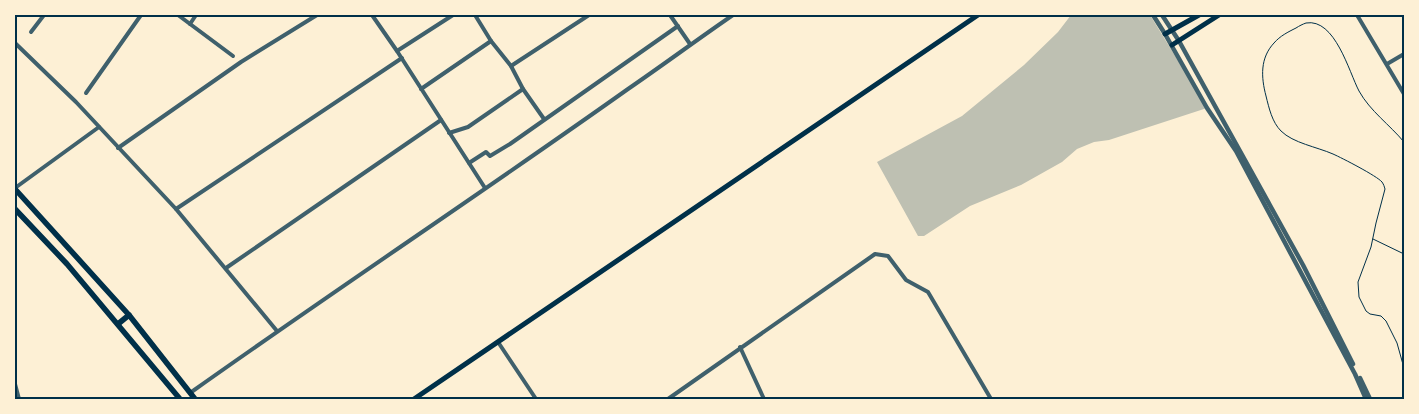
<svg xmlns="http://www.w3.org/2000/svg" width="1419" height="414" font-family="'Source Sans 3',sans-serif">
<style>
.building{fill:#bec0b2}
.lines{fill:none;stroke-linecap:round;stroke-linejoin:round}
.path{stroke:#003049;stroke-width:1}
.minor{stroke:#3f606c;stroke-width:4}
.tertiary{stroke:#3f606c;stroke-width:4.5}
.secondary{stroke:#003049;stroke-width:5}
.primary{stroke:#003049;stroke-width:5.5}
.neatline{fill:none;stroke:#003049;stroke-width:2}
</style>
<rect width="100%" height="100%" fill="#fdf0d5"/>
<path class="building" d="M 1071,15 L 1150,15 L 1207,108 L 1109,140 L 1094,142 L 1077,149 L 1062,162 L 1021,185 L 970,206 L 924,236 L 918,236 L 877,162 L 962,116 L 1024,65 L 1058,32 Z"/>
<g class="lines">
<g class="path">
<path d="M 1404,142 C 1390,125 1370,111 1359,91 C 1349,72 1335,18 1306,23 C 1303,24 1299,26 1296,28 C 1288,32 1280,36 1274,43 C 1260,58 1261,77 1266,96 C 1269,108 1272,122 1281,131 C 1293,143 1317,147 1333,154 C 1342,158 1377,176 1382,182 C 1384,185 1384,186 1385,189 L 1376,223 L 1371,247 L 1358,282 L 1359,297 L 1366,311 L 1370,314 L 1381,316 L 1386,321 L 1397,343 L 1404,368"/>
<path d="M 1373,239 L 1404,254"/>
</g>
<g class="minor">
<path d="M 178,15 L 233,56"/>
<path d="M 372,15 L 397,51 L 485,188"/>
<path d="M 475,15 L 491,41 L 511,66 L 523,89 L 544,119"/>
<path d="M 670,15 L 690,44"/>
<path d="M 1357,15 L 1404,94"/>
<path d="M 190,24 L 196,15"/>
<path d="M 31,32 L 44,15"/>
<path d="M 15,43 L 76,102 L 176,209 L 277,331"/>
<path d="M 397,51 L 453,15"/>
<path d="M 1387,64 L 1404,54"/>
<path d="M 511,66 L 589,15"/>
<path d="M 421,89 L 491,41"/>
<path d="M 86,93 L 141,15"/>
<path d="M 449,133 L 468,127 L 523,89"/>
<path d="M 118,148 L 241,62 L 317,15"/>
<path d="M 469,163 L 486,152 L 490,156 L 510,144 L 678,26"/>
<path d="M 15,188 L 99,127"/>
<path d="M 176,209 L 402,58"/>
<path d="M 226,268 L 441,120"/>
<path d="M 498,342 L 536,399"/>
<path d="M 740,347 L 764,399"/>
<path d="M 15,384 L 19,399"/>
<path d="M 190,393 C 335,290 483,192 628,89 C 663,65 698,39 733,15"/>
<path d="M 668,399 L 875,254 L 888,256 L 906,280 L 928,292 L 991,399"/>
</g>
<g class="tertiary">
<path d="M 1153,15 L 1165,34 L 1207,108 L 1236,151 L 1355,374 L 1366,399"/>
<path d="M 1162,15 L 1179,41 L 1303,265 L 1353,364"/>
<path d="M 1360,378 L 1370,399"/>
</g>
<g class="secondary">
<path d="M 1165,34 L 1199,15"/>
<path d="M 1172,45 L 1219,15"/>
<path d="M 414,399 L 978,15"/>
</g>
<g class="primary">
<path d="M 15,189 L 129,315 L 195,399"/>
<path d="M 15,209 L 67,264 L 180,399"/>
<path d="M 118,324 L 129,315"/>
</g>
</g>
<rect width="1419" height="414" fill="none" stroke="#fdf0d5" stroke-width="32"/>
<rect x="16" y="16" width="1387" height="382" class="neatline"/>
</svg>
